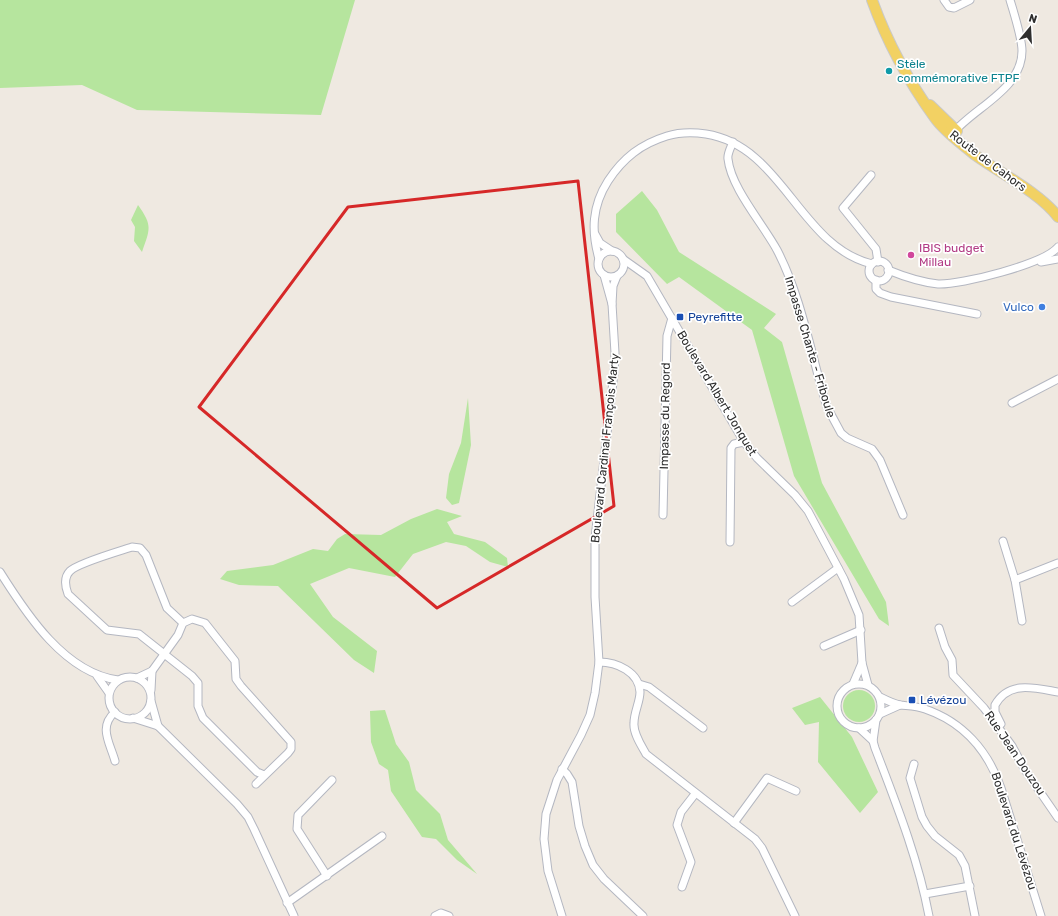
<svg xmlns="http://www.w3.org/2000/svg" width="1058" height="916" font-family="Rubik,sans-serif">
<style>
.green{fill:#b6e59e}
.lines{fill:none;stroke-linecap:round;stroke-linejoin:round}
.street-casing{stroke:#b4b7c1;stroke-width:9}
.primary-casing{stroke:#c9c9c9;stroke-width:12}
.street{stroke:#fff;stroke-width:7}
.primary{stroke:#f2d163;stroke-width:10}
.marked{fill:none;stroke:#d62828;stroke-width:3;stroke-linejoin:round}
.culture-dot{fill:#0f9aa8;stroke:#fff;stroke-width:1.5}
.hotel-dot{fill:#d1479c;stroke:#fff;stroke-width:1.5}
.shop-dot{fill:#3f7fe0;stroke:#fff;stroke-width:1.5}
.transit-dot{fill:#1a4fb4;stroke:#fff;stroke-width:1.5}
.labels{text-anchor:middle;stroke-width:3.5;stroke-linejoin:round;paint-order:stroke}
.culture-label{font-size:12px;fill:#0d838f;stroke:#fff;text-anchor:start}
.street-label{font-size:12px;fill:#2e2e2e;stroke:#fff}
.hotel-label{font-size:12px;fill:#b23c85;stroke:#fff;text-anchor:start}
.shop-label{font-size:12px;fill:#366cbe;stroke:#fff;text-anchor:end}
.transit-label{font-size:12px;fill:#164399;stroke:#fff;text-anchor:start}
</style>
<rect width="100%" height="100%" fill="#efe9e1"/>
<g class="green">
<path d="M 0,0 L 355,0 L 321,115 L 137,110 L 82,85 L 0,88 Z"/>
<path d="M 642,191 L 657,210 L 679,252 L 776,314 L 764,328 L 782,342 L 822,483 L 886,602 L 889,626 L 879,619 L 794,476 L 752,330 L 679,277 L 667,284 L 616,232 L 616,214 Z"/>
<path d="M 138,205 C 153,226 150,229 142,252 L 134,241 L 135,227 L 131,220 Z"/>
<path d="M 468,398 L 471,445 L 459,503 L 452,505 L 446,498 L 449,474 L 461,443 Z"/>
<path d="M 437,509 L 462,516 L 447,522 L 454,534 L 485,542 L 507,558 L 508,567 L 490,562 L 466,546 L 446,542 L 413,554 L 395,577 L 349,568 L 310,584 L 333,617 L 377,651 L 374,673 L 354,660 L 278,586 L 239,585 L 220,579 L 227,571 L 273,565 L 313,549 L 328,551 L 337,539 L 345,534 L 381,535 L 411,519 Z"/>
<circle cx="859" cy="706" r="16"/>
<path d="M 820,697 L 852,737 L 878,792 L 860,813 L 818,762 L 819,722 L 805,725 L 792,708 Z"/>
<path d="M 385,710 L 396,744 L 409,762 L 416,790 L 440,814 L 448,840 L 477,874 L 457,860 L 436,839 L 422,837 L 391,791 L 388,770 L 379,764 L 371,742 L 370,711 Z"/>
</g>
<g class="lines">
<g class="street-casing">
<g id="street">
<path d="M 944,0 L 949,7 L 954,8 L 970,0"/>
<path d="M 953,133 C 975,107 1022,89 1022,51 C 1022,38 1014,13 1010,0"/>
<path d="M 733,142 C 731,147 727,154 728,159 C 731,188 763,224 777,250 C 802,298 811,355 827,407 L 841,433 L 847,438 L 872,449 L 880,460 L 903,515"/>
<path d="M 871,175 L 843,208 L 876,249 L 878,262"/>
<path d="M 595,234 L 600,243 L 612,251"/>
<circle cx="611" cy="264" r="13"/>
<path d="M 599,259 C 591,231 592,206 608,181 C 623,158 641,144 667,136 C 680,132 693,132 706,134 C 783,146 799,246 872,264"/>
<path d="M 623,259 L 647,276 L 744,442 L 757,458 L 795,495 L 808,511 L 844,579 L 859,615 L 862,663 L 868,685"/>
<circle cx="879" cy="271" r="10"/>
<path d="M 1041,262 L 1058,259"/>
<path d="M 888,270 C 905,277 920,282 938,284 C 961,285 1044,264 1058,247"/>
<path d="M 604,275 L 612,304 L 613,286 L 617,276"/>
<path d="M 876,280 L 876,289 L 880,293 L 891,297 L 977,314"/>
<path d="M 1012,403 L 1058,379"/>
<path d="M 663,515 L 667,336 L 672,318"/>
<path d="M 1003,541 L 1015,580 L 1058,563"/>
<path d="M 730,542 L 731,448 L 734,444 L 744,442"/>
<path d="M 0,572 C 27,615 65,673 118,680"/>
<path d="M 1015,580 L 1022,621"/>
<path d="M 792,602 L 838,568"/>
<path d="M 183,623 L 167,608 L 146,555 L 140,548 L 132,547 C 120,551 78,563 70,571 C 64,577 65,586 68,594 L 107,630 L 139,634 L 192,676 L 198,683 L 198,706 L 203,718 L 257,772 L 264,775"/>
<path d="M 939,628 L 945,647 L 952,660 L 953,675 L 984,708 L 1012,746 L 1025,770 L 1058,818"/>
<path d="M 824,646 L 861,630"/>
<path d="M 599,662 C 617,662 639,672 640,692 C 640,702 634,712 634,723 C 633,733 641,745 646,754 L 755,839 L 762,848 L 795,916"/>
<path d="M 97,676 L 109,693"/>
<circle cx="130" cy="698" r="21"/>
<path d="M 137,678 L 152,671 L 178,635 L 183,623 L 192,619 L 205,623 L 235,661 L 236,679 L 241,686 L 291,742 L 291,749 L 288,753 L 256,784"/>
<circle cx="859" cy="706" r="22"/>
<path d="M 639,684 L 649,687 L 703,728"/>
<path d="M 853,684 L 862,663"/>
<path d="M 151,690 L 152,671"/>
<path d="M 880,697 C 886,700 894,704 900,705 C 908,706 916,706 925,709 C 963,722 988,751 1001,788 L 1041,916"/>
<path d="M 151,701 L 158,726"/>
<path d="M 115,712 C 98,727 110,743 115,761"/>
<path d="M 880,714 L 900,705"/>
<path d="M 133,718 L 158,726 L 237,804 L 248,817 L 254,829 L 294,916"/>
<path d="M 876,720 L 873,741 L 875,748 C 896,803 918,858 929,916"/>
<path d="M 1001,724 L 995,712 L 995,705 C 1009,680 1035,688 1058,692"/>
<path d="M 859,728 L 873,741"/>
<path d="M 914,764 L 910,778 L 922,817 L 927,826 L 935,836 L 959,855 L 965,866 L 975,916"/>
<path d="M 562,769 L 567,774 L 572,782 L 579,826 L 585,846 L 593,865 L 604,879 L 643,916"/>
<path d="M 734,823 L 767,778 L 796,791"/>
<path d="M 327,876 L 297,829 L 298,815 L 332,780"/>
<path d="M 682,887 L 691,862 L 677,825 L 681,812 L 695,794"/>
<path d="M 925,894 L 970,886"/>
<path d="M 287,903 L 382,836"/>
<path d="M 435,916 L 441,913 L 449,916"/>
<path d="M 562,916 L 548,871 L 544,839 L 546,814 L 557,780 L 581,735 L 590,715 L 595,693 L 599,662 L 595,597 L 595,538 L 614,373 L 615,353 L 612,304"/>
</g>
</g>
<g class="primary-casing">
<g id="primary">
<path d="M 872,0 C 887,42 909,82 935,118 C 945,132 962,144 975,155 C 1000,173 1040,193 1058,217"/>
<path d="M 930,105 L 957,131"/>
</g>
</g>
<use href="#street" class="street"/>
<use href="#primary" class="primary"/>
</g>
<path class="marked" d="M 578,181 L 614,506 L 437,608 L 199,407 L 348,207 Z"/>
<circle class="culture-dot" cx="889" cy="71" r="4"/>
<circle class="hotel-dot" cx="911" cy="255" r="4"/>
<circle class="shop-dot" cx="1042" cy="307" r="4"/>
<g class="transit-dot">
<rect x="676" y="313" width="8" height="8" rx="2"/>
<rect x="908" y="696" width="8" height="8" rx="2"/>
</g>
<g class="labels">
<g class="culture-label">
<text x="897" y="68">Stèle<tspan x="897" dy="14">commémorative FTPF</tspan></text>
</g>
<g class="street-label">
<text transform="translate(988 161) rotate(37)" y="4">Route de Cahors</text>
<text transform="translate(810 347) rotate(73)" y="4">Impasse Chante - Friboule</text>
<text transform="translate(717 393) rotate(59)" y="4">Boulevard Albert Jonquet</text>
<text transform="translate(665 416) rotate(-89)" y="4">Impasse du Regord</text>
<text transform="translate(605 448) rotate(-84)" y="4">Boulevard Cardinal François Marty</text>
<text transform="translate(1015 753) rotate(56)" y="4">Rue Jean Douzou</text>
<text transform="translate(1014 831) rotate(72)" y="4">Boulevard du Lévézou</text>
</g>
<g class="hotel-label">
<text x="919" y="252">IBIS budget<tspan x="919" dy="14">Millau</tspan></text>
</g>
<g class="shop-label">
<text x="1034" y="311">Vulco</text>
</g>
<g class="transit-label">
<text x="688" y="321">Peyrefitte</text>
<text x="920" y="704">Lévézou</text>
</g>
</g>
<g transform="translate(1030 28) rotate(18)" stroke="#ffffff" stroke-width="3" paint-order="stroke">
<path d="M0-3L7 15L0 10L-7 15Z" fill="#2e2e2e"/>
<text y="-6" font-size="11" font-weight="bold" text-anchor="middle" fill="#2e2e2e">N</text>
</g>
</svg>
